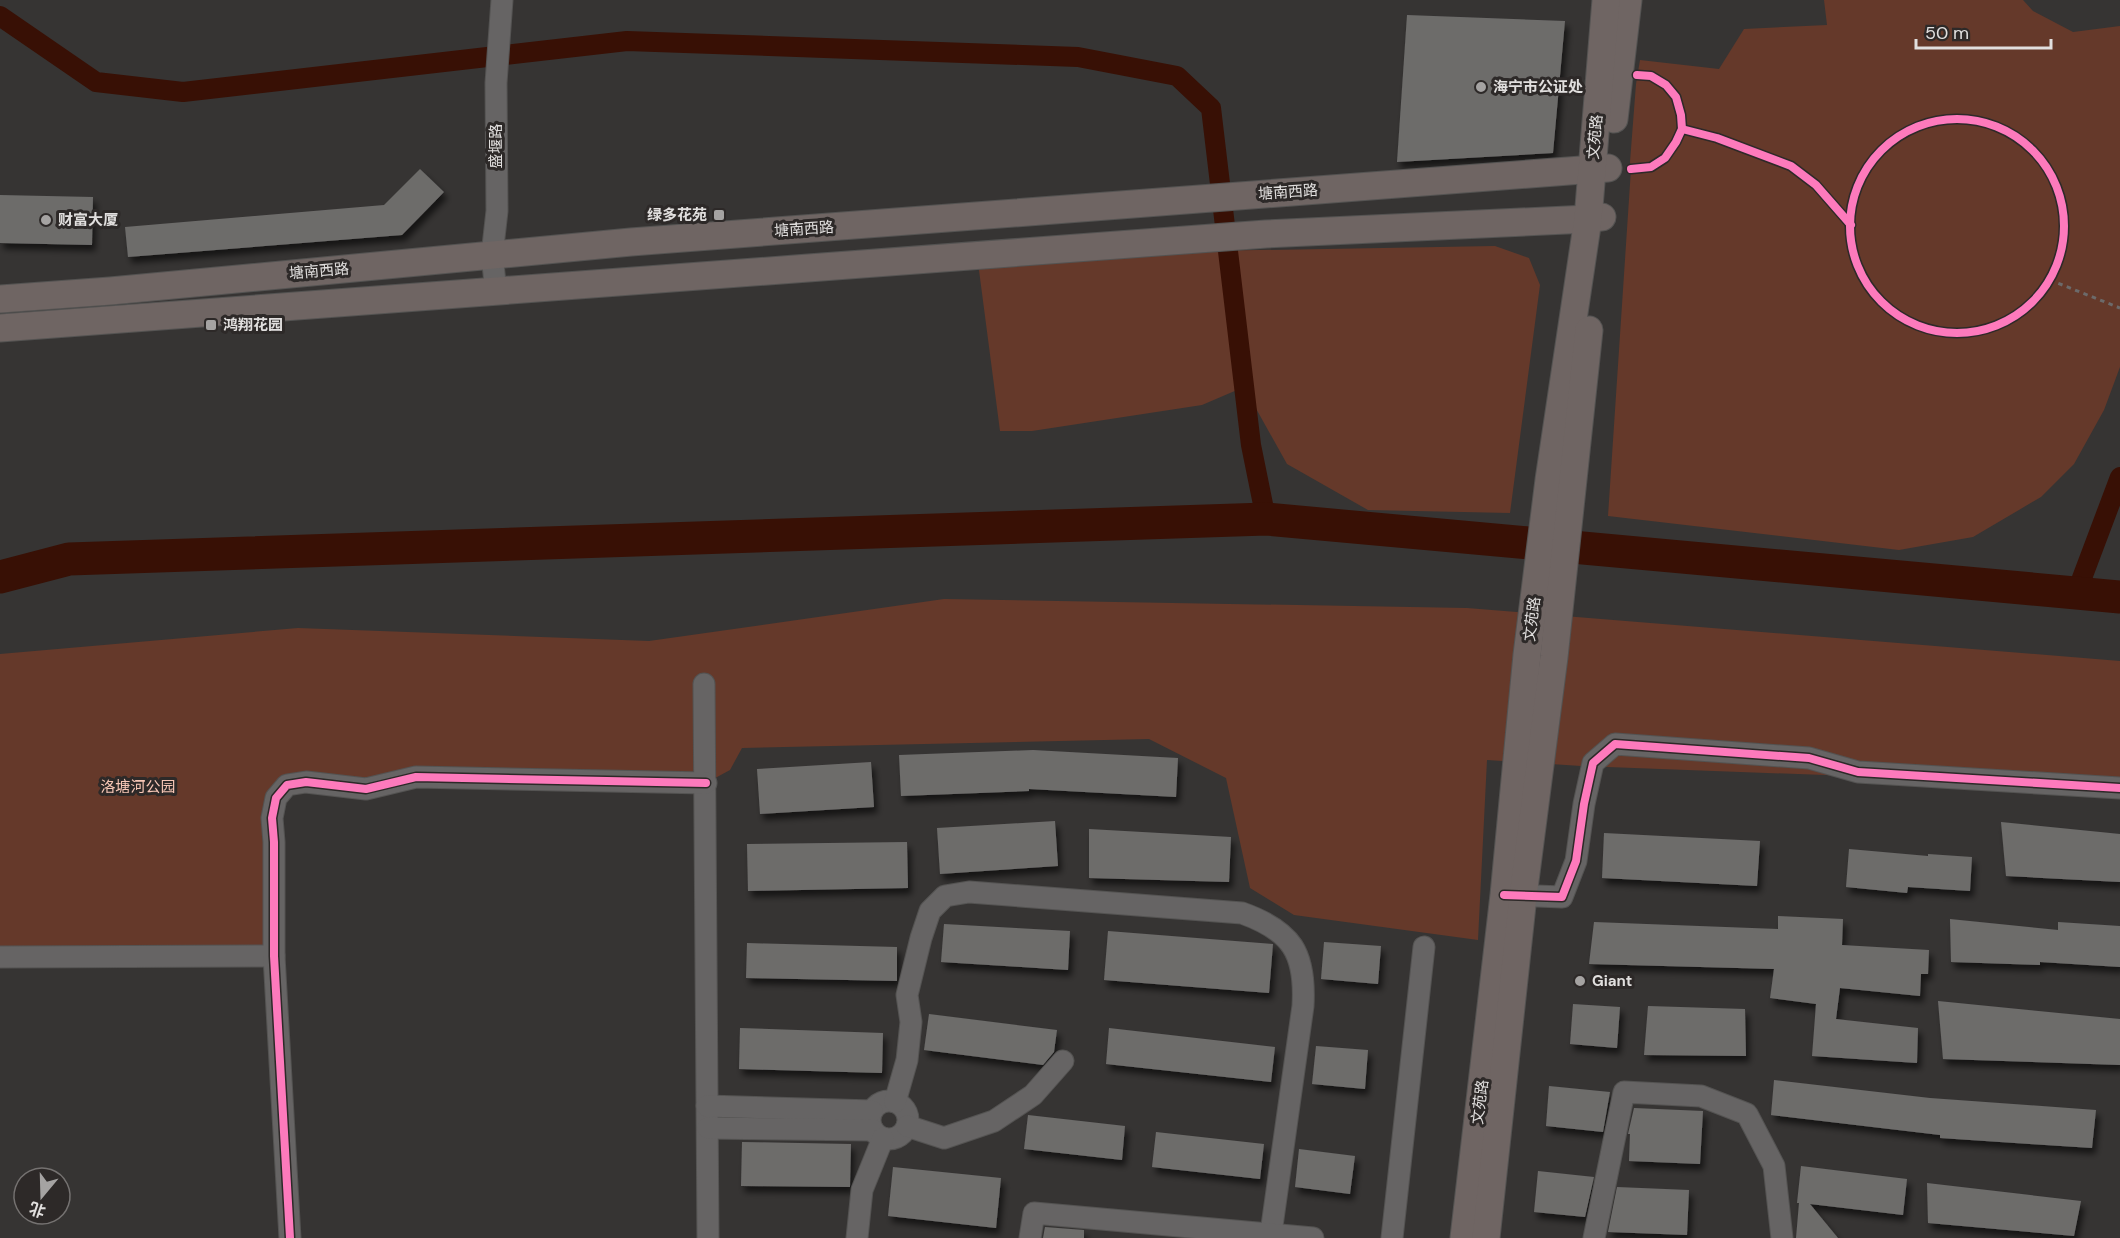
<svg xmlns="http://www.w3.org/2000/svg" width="2120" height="1238" font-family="'DM Sans','Noto Sans SC',sans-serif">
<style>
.green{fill:#65392a}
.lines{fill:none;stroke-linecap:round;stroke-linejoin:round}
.canal{stroke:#381005;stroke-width:20}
.river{stroke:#381005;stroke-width:33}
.building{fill:#6d6c6b;filter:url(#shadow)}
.minor-casing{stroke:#545352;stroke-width:23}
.major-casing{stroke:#545352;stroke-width:29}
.path{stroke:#6c6a6a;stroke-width:3;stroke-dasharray:4.5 4.5;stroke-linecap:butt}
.minor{stroke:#666464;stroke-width:21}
.major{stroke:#6f6563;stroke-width:27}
.cycleway-casing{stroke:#2d2928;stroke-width:11}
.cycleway{stroke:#fd7abc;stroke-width:8}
.poi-dot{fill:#a5a3a2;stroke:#2d2928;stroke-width:2}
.labels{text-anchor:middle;stroke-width:6;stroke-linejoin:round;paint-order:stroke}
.poi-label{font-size:15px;font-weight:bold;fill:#e1dfde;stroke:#2d2928;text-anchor:start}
.street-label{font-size:15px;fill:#e1dfde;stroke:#2d2928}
.park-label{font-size:15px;fill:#f8c7b6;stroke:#2d2928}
</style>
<defs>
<filter id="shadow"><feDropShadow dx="3.5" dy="6" stdDeviation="3" flood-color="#0009"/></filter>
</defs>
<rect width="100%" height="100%" fill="#363433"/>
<g class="green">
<path d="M 1824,0 L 2023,0 L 2033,11 L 2073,32 L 2120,26 L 2120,367 L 2104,410 L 2074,464 L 2041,497 L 1973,537 L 1899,550 L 1608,516 L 1631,169 L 1630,162 L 1636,84 L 1640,60 L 1719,69 L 1744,29 L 1827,25 Z"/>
<path d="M 1495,246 L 1529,258 L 1540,285 L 1510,513 L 1368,510 L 1287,464 L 1244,387 L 1202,405 L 1032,431 L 1000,431 L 977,255 Z"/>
<path d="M 944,599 L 1467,608 L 2120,661 L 2120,786 L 1581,766 L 1487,760 L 1478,940 L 1294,915 L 1250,888 L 1226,778 L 1149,739 L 742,748 L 730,770 L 706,783 L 329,785 L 276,798 L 274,956 L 0,957 L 0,654 L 298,628 L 649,641 Z"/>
</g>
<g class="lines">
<g class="canal">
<path d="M 0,16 L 96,82 L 183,92 L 627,41 L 1078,57 L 1177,76 L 1211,108 L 1251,445 L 1266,519"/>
<path d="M 2076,594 L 2120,477"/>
</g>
<path class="river" d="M 0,577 L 69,559 L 1266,519 L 2120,597"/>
</g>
<g class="building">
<path d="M 1407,15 L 1565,21 L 1553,153 L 1397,162 Z"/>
<path d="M 420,169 L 444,192 L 402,235 L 128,257 L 125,227 L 384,205 Z"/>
<path d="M 0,195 L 93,197 L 92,245 L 0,243 Z"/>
<path d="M 1033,750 L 1178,758 L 1176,797 L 1029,789 L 1029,791 L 901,796 L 899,755 Z"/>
<path d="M 871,762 L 874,807 L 760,814 L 757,769 Z"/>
<path d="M 1055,821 L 1058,866 L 940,874 L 937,828 Z"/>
<path d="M 2001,822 L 2120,834 L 2120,882 L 2006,876 Z"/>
<path d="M 1089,829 L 1231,837 L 1229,882 L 1089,878 Z"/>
<path d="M 1604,833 L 1760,841 L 1757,886 L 1602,878 Z"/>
<path d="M 907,842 L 908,888 L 748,891 L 747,844 Z"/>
<path d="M 1849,849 L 1928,856 L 1928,854 L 1972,857 L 1970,891 L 1908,887 L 1907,893 L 1846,887 Z"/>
<path d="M 1778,916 L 1843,919 L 1842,945 L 1929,950 L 1928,974 L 1921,974 L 1920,996 L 1840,988 L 1836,1019 L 1918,1028 L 1917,1063 L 1812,1056 L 1816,1004 L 1770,998 L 1774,969 L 1589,964 L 1594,922 L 1778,929 Z"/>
<path d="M 1950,919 L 2058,930 L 2058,922 L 2120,926 L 2120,967 L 2040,962 L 2040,965 L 1951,962 Z"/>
<path d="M 944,924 L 1070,931 L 1068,970 L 941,962 Z"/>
<path d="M 1108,931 L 1273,944 L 1269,993 L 1104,980 Z"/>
<path d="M 1324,942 L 1381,946 L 1378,984 L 1321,979 Z"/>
<path d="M 747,943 L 897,947 L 897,981 L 746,978 Z"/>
<path d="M 1938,1001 L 2120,1019 L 2120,1065 L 1943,1059 Z"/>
<path d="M 1573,1004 L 1620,1007 L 1617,1048 L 1570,1044 Z"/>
<path d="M 1648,1006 L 1745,1009 L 1746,1056 L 1644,1055 Z"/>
<path d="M 929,1014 L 1057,1030 L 1054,1052 L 1043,1065 L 924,1050 Z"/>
<path d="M 740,1028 L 883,1033 L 882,1073 L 739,1069 Z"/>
<path d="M 1109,1028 L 1275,1047 L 1271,1082 L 1106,1064 Z"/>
<path d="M 1316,1046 L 1368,1050 L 1365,1089 L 1312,1084 Z"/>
<path d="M 1774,1080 L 1930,1098 L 2096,1110 L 2092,1148 L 1940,1138 L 1940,1135 L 1771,1115 Z"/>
<path d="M 1549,1086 L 1610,1092 L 1603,1132 L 1546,1126 Z"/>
<path d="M 1634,1108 L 1703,1111 L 1700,1164 L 1629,1161 L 1630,1134 L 1628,1134 Z"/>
<path d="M 1028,1115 L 1125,1126 L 1122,1160 L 1024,1149 Z"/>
<path d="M 1156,1132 L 1264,1144 L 1260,1179 L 1152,1167 Z"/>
<path d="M 742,1142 L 851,1144 L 850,1187 L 741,1186 Z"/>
<path d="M 1299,1149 L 1355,1156 L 1350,1194 L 1295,1187 Z"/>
<path d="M 1801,1166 L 1907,1179 L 1903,1215 L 1810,1204 L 1838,1238 L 1796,1238 L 1799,1203 L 1797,1203 Z"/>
<path d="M 893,1167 L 1001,1178 L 996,1228 L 888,1216 Z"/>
<path d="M 1538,1171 L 1594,1177 L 1585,1217 L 1534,1212 Z"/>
<path d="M 1927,1183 L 2081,1201 L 2074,1236 L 1928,1223 Z"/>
<path d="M 1617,1187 L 1689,1190 L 1687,1235 L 1608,1232 Z"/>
<path d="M 1045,1227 L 1084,1230 L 1084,1238 L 1043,1238 Z"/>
</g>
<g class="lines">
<g class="minor-casing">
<g id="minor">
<path d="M 496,292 L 492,255 L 497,211 L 496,83 L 502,0"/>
<path d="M 704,684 L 708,1238"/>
<path d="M 1509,895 L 1562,897 L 1576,861 L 1584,804 L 1593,763 L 1615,744 L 1809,758 L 1858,772 L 2120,788"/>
<path d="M 0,957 L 274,956"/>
<circle cx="889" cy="1120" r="19"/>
<path d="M 895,1102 L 907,1060 L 911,1022 L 907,995 L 921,938 L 930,911 L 945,896 L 969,892 L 1242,913 C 1292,931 1306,953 1303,1006 L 1271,1233"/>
<path d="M 707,1106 L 872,1111"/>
<path d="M 907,1126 L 944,1138 L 994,1121 L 1033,1095 L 1063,1061"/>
<path d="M 708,1128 L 873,1130"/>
<path d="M 290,1238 L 274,956 L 274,842 L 272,818 L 276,798 L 287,785 L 306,782 L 366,789 L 416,777 L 706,783"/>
<path d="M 857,1238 L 862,1190 L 883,1138"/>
<path d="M 1030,1238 L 1034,1213 L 1313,1238"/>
<path d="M 1392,1238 L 1424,947"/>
<path d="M 1594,1238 L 1624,1092 L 1701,1096 L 1747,1114 L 1774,1166 L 1782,1238"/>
</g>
</g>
<g class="major-casing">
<g id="major">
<path d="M 1614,119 L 1628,0"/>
<path d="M 0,299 L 110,291 L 631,242 L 1608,168"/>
<path d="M 0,328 L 1266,234 L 1588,219 L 1602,217"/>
<path d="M 1464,1238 L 1504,895 L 1527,655 L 1549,480 L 1588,219 L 1606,0"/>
<path d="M 1486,1238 L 1523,896 L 1554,657 L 1589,330"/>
</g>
</g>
<path class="path" d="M 2050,280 L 2120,308"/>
<use href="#minor" class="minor"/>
<use href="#major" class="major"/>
<g class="cycleway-casing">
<g id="cycleway">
<circle cx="1957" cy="226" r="107"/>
<path d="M 1682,129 L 1717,138 L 1791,166 L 1816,185 L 1851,225"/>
<path d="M 1631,169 L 1651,167 L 1665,158 L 1676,142 L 1682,129 L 1681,115 L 1676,97 L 1666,85 L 1651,76 L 1637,75"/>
<path d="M 1504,895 L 1562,897 L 1576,861 L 1584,804 L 1593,763 L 1615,744 L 1809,758 L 1858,772 L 2120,788"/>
<path d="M 290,1238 L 274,956 L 274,842 L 272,818 L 276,798 L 287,785 L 306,782 L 366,789 L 416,777 L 706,783"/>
</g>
</g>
<use href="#cycleway" class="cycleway"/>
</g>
<g class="poi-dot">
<circle cx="1481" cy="87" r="6"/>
<rect x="713" y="209" width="12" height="12" rx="3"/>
<circle cx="46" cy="220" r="6"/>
<rect x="205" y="319" width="12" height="12" rx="3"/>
<circle cx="1580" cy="981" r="6"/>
</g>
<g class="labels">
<g class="poi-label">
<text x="1493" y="92">海宁市公证处</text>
<text x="707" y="220" text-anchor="end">绿多花苑</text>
<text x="58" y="225">财富大厦</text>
<text x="223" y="330">鸿翔花园</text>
<text x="1592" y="986">Giant</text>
</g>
<g class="street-label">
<text transform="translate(1595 137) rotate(-85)" y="5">文苑路</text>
<text transform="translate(496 146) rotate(-90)" y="5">盛堰路</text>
<text transform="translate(1288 192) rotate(-4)" y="5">塘南西路</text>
<text transform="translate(804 229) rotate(-4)" y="5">塘南西路</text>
<text transform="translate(319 271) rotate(-5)" y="5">塘南西路</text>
<text transform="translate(1532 619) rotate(-83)" y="5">文苑路</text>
<text transform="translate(1480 1102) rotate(-83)" y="5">文苑路</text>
</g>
<g class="park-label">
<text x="138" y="792">洛塘河公园</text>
</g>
</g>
<g transform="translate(42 1196) rotate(199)"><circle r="28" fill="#2d2928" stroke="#757271" stroke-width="1.5"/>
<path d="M0-4.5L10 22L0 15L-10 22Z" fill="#a5a3a2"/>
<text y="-9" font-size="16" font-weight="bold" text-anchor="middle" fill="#e1dfde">北</text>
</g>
<path d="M1916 39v9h135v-9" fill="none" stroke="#e1dfde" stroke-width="3"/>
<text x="1925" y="39" font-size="18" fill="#e1dfde" stroke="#2d2928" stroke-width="4.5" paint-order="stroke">50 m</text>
</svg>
